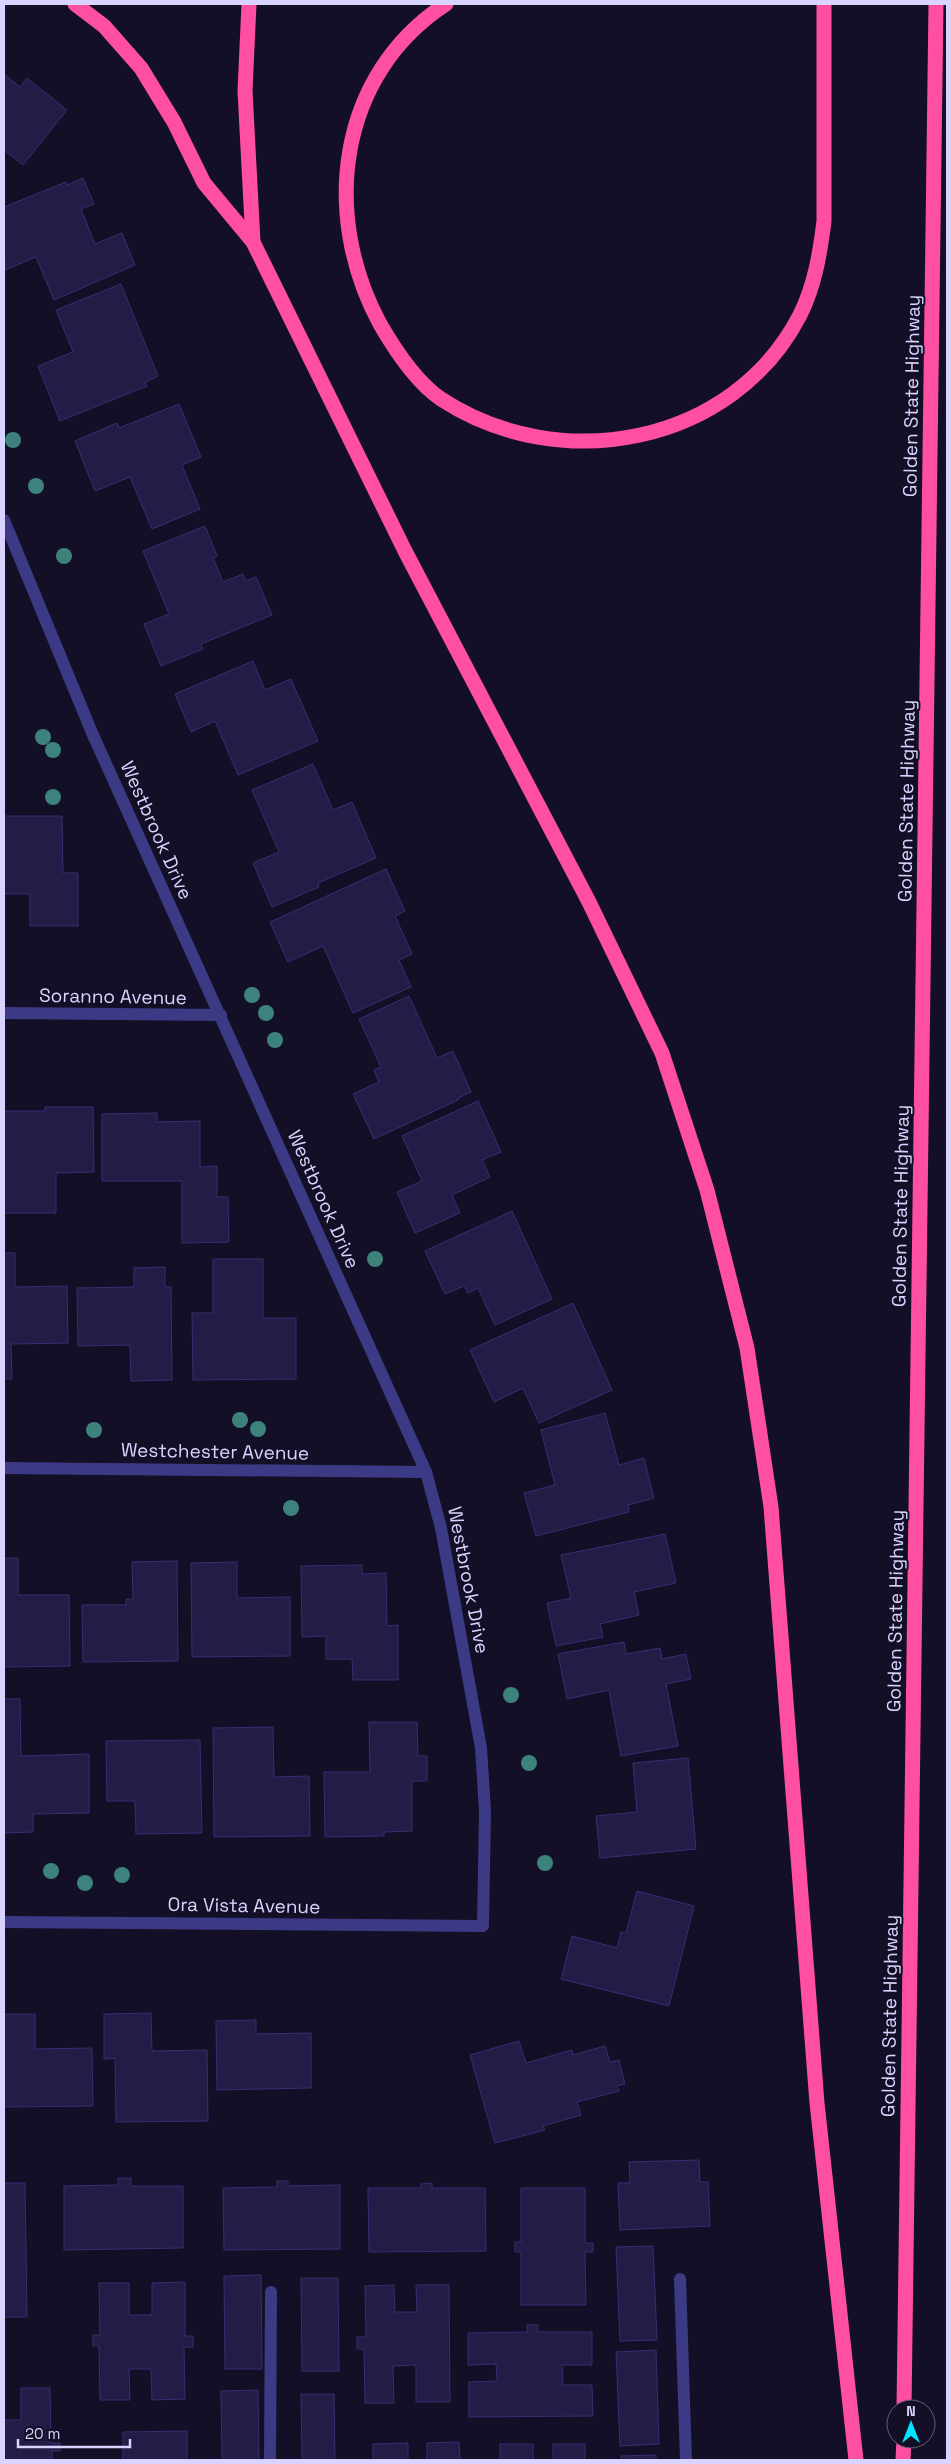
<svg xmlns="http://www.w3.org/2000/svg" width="951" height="2464" font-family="'Space Grotesk',sans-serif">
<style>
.building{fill:#241b47;stroke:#3b2d73}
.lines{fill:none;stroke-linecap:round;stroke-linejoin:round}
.service{stroke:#3d3a85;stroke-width:12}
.minor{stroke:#3d3a85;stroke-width:12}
.motorway{stroke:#ff4fa3;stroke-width:15}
.tree{fill:#3d827b}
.labels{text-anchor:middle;stroke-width:4;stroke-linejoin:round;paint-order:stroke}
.street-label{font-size:19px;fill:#d9d4ff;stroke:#130f26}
</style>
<rect width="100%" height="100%" fill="#130f26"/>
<g class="building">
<path d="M 4,74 L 20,87 L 27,78 L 67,110 L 23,165 L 4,150 Z"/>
<path d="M 83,178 L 94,204 L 81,209 L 95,244 L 122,233 L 135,265 L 54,300 L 36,257 L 5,270 L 4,207 L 66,182 L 67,185 Z"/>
<path d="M 121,284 L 158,376 L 145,382 L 147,386 L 60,421 L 38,366 L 73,352 L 56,310 Z"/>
<path d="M 179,404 L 201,457 L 182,465 L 200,509 L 152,529 L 130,477 L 95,491 L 75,441 L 117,423 L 119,428 Z"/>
<path d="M 205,526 L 217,556 L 213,558 L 223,582 L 243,574 L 246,581 L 256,577 L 272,615 L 201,644 L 203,649 L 161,666 L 144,624 L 169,614 L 143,551 Z"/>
<path d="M 253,661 L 265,690 L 291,679 L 318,741 L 238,775 L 215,721 L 191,732 L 175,694 Z"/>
<path d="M 313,764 L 333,810 L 352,802 L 376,858 L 318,883 L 319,887 L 272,907 L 253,863 L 279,852 L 252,790 Z"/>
<path d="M 4,816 L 62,816 L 63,873 L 78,873 L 78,926 L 30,926 L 30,894 L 4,894 Z"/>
<path d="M 386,869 L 405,911 L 395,916 L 412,954 L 399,960 L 411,987 L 353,1013 L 323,946 L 288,962 L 270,922 Z"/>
<path d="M 409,996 L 437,1058 L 453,1051 L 471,1092 L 458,1098 L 458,1100 L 374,1139 L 353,1094 L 379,1082 L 374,1070 L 381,1067 L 359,1019 Z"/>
<path d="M 478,1101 L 501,1152 L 482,1160 L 490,1177 L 452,1195 L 460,1213 L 415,1233 L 397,1192 L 422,1181 L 402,1136 Z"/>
<path d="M 45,1107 L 93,1107 L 94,1172 L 56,1173 L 56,1213 L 4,1213 L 4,1111 L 45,1111 Z"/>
<path d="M 157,1113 L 157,1122 L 200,1121 L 200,1167 L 217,1166 L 217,1197 L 228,1197 L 229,1242 L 182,1243 L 182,1181 L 102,1181 L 102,1114 Z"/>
<path d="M 512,1211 L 552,1299 L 495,1325 L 478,1288 L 468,1293 L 464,1286 L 445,1294 L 425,1251 Z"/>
<path d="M 4,1253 L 15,1253 L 15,1287 L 67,1286 L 68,1343 L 11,1344 L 12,1379 L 4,1379 Z"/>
<path d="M 213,1259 L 263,1259 L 263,1318 L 296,1318 L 296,1379 L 193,1380 L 192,1313 L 213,1313 Z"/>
<path d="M 165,1267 L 165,1287 L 171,1287 L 172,1380 L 131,1381 L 130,1345 L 78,1346 L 77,1288 L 134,1287 L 134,1268 Z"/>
<path d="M 573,1303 L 612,1390 L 539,1423 L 523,1388 L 494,1402 L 470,1350 Z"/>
<path d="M 605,1413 L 619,1465 L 644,1458 L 654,1498 L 628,1505 L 629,1512 L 536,1536 L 524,1493 L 555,1485 L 541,1430 Z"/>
<path d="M 665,1534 L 676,1583 L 634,1592 L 639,1615 L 600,1624 L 603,1637 L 556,1646 L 547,1603 L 571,1598 L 561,1555 Z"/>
<path d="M 4,1558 L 18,1558 L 18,1595 L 69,1595 L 70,1666 L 4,1667 Z"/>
<path d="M 177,1561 L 178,1661 L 83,1662 L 82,1605 L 126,1605 L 126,1599 L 133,1599 L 132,1562 Z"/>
<path d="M 237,1562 L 237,1598 L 290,1597 L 290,1656 L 192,1657 L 191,1563 Z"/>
<path d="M 362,1565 L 362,1574 L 386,1573 L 387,1626 L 398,1625 L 398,1680 L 353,1680 L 352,1659 L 326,1659 L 326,1636 L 302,1637 L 301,1566 Z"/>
<path d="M 624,1642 L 626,1654 L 660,1648 L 662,1659 L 686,1654 L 691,1679 L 666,1684 L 678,1746 L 621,1756 L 609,1690 L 567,1699 L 558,1654 Z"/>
<path d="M 4,1699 L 20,1699 L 21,1756 L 89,1754 L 89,1813 L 33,1814 L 33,1832 L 4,1833 Z"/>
<path d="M 369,1722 L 417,1722 L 418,1756 L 427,1756 L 427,1781 L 412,1781 L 412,1831 L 384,1832 L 384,1836 L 325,1837 L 324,1772 L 370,1772 Z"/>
<path d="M 273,1727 L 274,1777 L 309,1776 L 310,1836 L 214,1837 L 213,1728 Z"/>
<path d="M 200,1740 L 202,1833 L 136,1834 L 135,1801 L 107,1801 L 106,1741 Z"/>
<path d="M 688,1758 L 696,1849 L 600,1858 L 596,1816 L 637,1812 L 633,1763 Z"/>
<path d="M 637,1891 L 694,1906 L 669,2006 L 561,1979 L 572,1936 L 617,1948 L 621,1932 L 626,1933 Z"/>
<path d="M 151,2013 L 152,2051 L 207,2050 L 208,2121 L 116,2122 L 115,2058 L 104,2059 L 104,2014 Z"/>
<path d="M 4,2014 L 35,2014 L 35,2049 L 92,2048 L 93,2106 L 4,2107 Z"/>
<path d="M 256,2020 L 256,2034 L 311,2033 L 311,2088 L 217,2090 L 216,2021 Z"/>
<path d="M 519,2041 L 526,2063 L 572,2050 L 573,2055 L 605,2046 L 610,2062 L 619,2060 L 625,2084 L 617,2086 L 619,2091 L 577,2102 L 581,2115 L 543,2126 L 545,2130 L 495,2143 L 470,2055 Z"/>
<path d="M 699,2160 L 700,2182 L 708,2182 L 710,2226 L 620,2230 L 618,2183 L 630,2183 L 629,2162 Z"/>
<path d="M 118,2178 L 131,2178 L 131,2186 L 183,2186 L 183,2248 L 64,2250 L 64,2186 L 118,2185 Z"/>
<path d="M 277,2181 L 288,2181 L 288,2186 L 340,2185 L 340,2249 L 224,2250 L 223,2188 L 277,2187 Z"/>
<path d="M 4,2183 L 25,2183 L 27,2317 L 4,2317 Z"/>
<path d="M 432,2183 L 432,2188 L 485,2188 L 486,2251 L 369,2252 L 368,2188 L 421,2188 L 421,2184 Z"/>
<path d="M 521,2188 L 585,2188 L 585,2243 L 593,2243 L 593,2252 L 585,2252 L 586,2305 L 521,2305 L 521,2252 L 515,2252 L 515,2242 L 521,2242 Z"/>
<path d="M 653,2246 L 657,2340 L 620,2341 L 616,2247 Z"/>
<path d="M 261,2275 L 262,2369 L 225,2369 L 224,2276 Z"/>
<path d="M 301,2278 L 338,2278 L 339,2371 L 302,2371 Z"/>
<path d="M 185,2282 L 185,2336 L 193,2336 L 193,2347 L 184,2347 L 185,2399 L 152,2400 L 151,2369 L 129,2369 L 130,2400 L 100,2400 L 99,2346 L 93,2346 L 93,2335 L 100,2335 L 99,2283 L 129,2283 L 129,2315 L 152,2315 L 152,2283 Z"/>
<path d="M 394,2285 L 395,2312 L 417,2312 L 416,2285 L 449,2285 L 450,2402 L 416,2402 L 416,2365 L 393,2366 L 394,2403 L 365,2403 L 364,2349 L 357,2349 L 357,2337 L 366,2337 L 365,2286 Z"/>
<path d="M 527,2325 L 538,2325 L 538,2332 L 592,2332 L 592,2365 L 562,2365 L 563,2385 L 592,2385 L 593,2416 L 469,2417 L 469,2382 L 497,2381 L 496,2364 L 468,2365 L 468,2333 L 527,2332 Z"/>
<path d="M 656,2350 L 659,2444 L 620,2446 L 616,2352 Z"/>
<path d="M 21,2388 L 50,2388 L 51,2443 L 60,2443 L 60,2451 L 52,2451 L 52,2460 L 4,2460 L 4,2420 L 21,2420 Z"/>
<path d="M 258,2390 L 259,2460 L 222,2460 L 221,2391 Z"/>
<path d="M 301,2394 L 334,2394 L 335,2460 L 302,2460 Z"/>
<path d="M 187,2431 L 187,2460 L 123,2460 L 123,2432 Z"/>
<path d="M 459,2442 L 460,2460 L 427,2460 L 427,2443 Z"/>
<path d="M 408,2443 L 408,2460 L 373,2460 L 373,2444 Z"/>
<rect x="500" y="2444" width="33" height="16"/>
<rect x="553" y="2444" width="32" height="16"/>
<path d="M 656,2455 L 656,2460 L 622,2460 L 621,2456 Z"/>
</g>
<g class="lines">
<g class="service">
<path d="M 680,2279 L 686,2460"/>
<path d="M 270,2460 L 271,2292"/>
</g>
<g class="minor">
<path d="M 4,520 L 93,735 L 426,1472 L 441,1528 L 481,1748 L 485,1811 L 483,1926 L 4,1922"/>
<path d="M 4,1013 L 221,1015"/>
<path d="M 4,1468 L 426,1472"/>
</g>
<g class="motorway">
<path d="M 75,4 L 104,26 L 141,68 L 174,122 L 204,183 L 253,242 L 405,551 L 589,902 L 662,1053 L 707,1190 L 747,1348 L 771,1507 L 817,2103 L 856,2460"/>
<path d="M 249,4 L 245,91 L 253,242"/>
<path d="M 446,4 C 337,75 321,215 380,324 C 395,350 416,382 441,399 C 560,477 733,445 800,315 C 815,285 820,253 824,221 L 824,4"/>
<path d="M 904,2409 L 936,4"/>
<path d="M 903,2460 L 904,2439"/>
</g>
</g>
<g class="tree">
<circle cx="13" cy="440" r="8"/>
<circle cx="36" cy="486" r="8"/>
<circle cx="64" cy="556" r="8"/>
<circle cx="43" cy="737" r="8"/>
<circle cx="53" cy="750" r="8"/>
<circle cx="53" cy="797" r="8"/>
<circle cx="252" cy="995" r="8"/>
<circle cx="266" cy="1013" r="8"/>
<circle cx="275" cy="1040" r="8"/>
<circle cx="375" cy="1259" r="8"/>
<circle cx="240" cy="1420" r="8"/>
<circle cx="258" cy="1429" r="8"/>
<circle cx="94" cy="1430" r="8"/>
<circle cx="291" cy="1508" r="8"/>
<circle cx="511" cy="1695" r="8"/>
<circle cx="529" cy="1763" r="8"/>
<circle cx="545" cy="1863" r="8"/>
<circle cx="51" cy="1871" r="8"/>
<circle cx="122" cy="1875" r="8"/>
<circle cx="85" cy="1883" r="8"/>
</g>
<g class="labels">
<g class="street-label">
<text transform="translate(911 396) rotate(-89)" y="7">Golden State Highway</text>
<text transform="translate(906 801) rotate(-89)" y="7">Golden State Highway</text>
<text transform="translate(157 830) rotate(66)" y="7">Westbrook Drive</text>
<text transform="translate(113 996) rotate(1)" y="7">Soranno Avenue</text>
<text transform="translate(324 1199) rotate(66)" y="7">Westbrook Drive</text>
<text transform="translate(900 1206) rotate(-89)" y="7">Golden State Highway</text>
<text transform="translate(215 1451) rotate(1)" y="7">Westchester Avenue</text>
<text transform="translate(469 1580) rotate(79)" y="7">Westbrook Drive</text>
<text transform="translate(895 1611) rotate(-89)" y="7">Golden State Highway</text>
<text transform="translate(244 1905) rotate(1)" y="7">Ora Vista Avenue</text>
<text transform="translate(889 2016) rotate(-89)" y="7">Golden State Highway</text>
</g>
</g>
<rect width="951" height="2464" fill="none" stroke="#d9d4ff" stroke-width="10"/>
<g transform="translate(911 2424)"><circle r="24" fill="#130f26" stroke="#625e7d"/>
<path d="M0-4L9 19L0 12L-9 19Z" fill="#00e5ff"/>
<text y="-8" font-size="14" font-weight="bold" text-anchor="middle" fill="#d9d4ff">N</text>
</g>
<path d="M18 2439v8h112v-8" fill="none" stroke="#d9d4ff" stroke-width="2.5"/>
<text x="25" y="2439" font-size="15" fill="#d9d4ff" stroke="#130f26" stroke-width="4" paint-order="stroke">20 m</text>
</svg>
